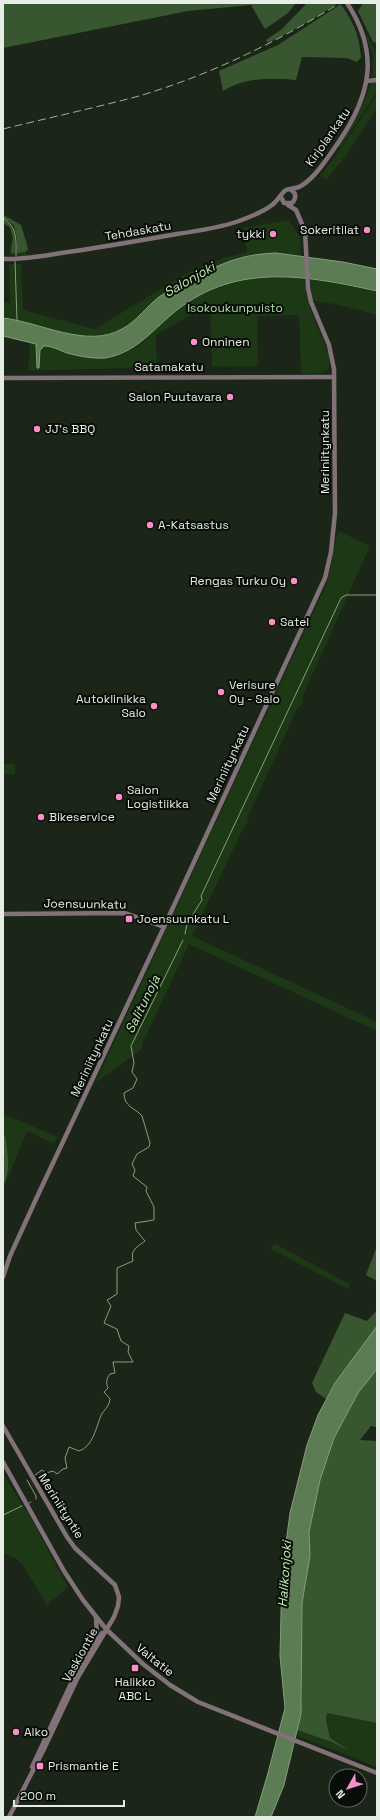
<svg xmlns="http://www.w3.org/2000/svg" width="380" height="1820" font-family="'Space Grotesk',sans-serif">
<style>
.green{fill:#1d3815}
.forest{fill:#385730}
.water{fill:#5c7c53;stroke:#859e7e}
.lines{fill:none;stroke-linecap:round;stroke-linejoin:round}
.stream{stroke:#859e7e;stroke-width:1}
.secondary{stroke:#807278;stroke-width:4.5}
.rail{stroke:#a3aca1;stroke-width:1;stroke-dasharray:8 4;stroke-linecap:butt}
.poi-dot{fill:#f98fc8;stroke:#090d08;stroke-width:1.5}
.labels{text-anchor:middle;stroke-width:4;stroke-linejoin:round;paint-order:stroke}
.street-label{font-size:12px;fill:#e6ede4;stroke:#090d08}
.poi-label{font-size:12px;fill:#e6ede4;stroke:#090d08;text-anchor:start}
.park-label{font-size:12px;fill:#acdf9e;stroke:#090d08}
.water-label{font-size:13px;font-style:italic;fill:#bcf0ae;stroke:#090d08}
</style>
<rect width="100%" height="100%" fill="#1b2618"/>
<g class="green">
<path d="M 365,32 L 377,53 L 377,79 L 372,79 L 373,57 Z"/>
<path d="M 377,80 L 377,92 L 340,148 L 336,146 C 348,127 367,104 371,81 Z"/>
<path d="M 377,95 L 377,108 L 347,154 L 327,179 L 320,176 L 340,150 Z"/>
<path d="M 3,214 L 21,225 L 29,249 L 25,256 L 9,255 L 12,237 L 9,227 L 3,224 Z"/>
<path d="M 288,220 L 300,237 L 301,256 C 261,249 240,255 204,272 L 201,272 C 194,280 170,289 159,297 C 146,307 137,321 122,329 C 87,349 40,322 3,318 L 3,303 L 10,303 L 9,264 L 21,264 L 23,310 L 95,329 L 185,274 L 224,258 L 247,252 L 243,228 Z"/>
<path d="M 272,276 L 303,277 L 311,311 L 329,355 L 329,368 L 323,373 L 301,374 L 299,315 L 257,316 L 258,366 L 212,367 L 210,304 L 156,335 L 157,367 L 28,371 L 30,343 C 52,347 74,350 96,353 C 102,354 111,356 117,355 C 143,350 159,324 178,309 C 204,289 239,278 272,276 Z"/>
<path d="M 310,278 L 377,291 L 377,315 L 335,304 L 313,301 Z"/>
<path d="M 338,531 L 370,546 L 302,698 L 304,702 L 297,709 L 247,819 L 248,823 L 243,829 L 192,936 L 377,1022 L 377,1031 L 189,944 L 142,1044 L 142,1049 L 95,1083 L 327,583 Z"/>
<rect x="3" y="764" width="12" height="10"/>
<path d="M 3,1114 L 58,1137 L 54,1144 L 27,1131 L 3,1190 Z"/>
<path d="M 274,1243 L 344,1281 L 350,1285 L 348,1289 L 271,1249 Z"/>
<path d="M 3,1474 L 29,1515 L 68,1587 L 47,1605 L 24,1567 L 17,1559 L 3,1553 Z"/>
<path d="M 327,1713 L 377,1723 L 377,1767 L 295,1735 L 297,1730 L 332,1742 L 350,1752 L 330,1738 L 326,1720 Z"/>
</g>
<g class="forest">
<path d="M 3,3 L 296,3 L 288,13 L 265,29 L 251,5 L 188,11 L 3,48 Z"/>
<path d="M 307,3 L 338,3 L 310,21 L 268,43 L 266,40 L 281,30 Z"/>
<path d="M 363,3 L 377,3 L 377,43 L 373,42 L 358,11 Z"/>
<path d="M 341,4 C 354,24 359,34 361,57 L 357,62 L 347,58 L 302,57 L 296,80 C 271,78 245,77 223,91 L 219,71 L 278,45 Z"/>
<path d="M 3,215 L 21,225 L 28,249 L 25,252 L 17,253 L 17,239 L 14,225 L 3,217 Z"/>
<path d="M 3,219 C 16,227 16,240 15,253 L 11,253 L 13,238 L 10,227 L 3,223 Z"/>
<path d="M 5,1135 C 7,1150 12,1172 3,1185 L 3,1136 Z"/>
<path d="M 377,1246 L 377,1281 L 366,1275 Z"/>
<path d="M 377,1310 L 377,1326 L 335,1383 L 326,1399 L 316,1392 L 312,1383 L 345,1313 L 367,1321 Z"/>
<path d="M 377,1369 L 377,1424 L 376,1427 L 371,1426 L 360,1440 L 377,1441 L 377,1723 L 327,1713 L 326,1720 L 330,1738 L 351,1752 L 332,1742 L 297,1730 L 302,1699 L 302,1603 L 310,1556 L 309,1532 L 312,1516 L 320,1480 L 334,1438 L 358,1393 Z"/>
</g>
<g class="water">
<path d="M 276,253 L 343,262 L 377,269 L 377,291 C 308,276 238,262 177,310 C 153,329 137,353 105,358 C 93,359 78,356 67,353 C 59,350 52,346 44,346 L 40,350 L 39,368 L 37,368 L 36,344 L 3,336 L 3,318 C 40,322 87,349 122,329 C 137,321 146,307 159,297 C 170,289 194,280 201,271 L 204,272 C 231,260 246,254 276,253 Z"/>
<path d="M 377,1326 L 377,1369 L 358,1393 L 334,1438 L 320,1480 L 309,1532 L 310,1556 L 302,1603 L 301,1714 L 284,1785 L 271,1817 L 255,1817 L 268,1773 L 285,1708 L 280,1656 L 282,1573 L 290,1513 L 307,1445 L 318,1415 L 335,1383 Z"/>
</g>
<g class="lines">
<g class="stream">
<path d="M 3,218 C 18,227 16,241 16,256"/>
<path d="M 15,261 L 17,320"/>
<path d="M 185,934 L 187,924 L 202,900 L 201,896 L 341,598 L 346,595 L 377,595"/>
<path d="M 35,1475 L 42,1470 L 46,1473 L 53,1471 L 57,1474 L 63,1469 L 67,1468 L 65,1458 L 69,1447 L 79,1451 C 92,1447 96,1429 100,1418 C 102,1411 109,1408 110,1399 L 104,1392 L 108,1388 C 106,1383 106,1379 110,1374 L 115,1373 L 113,1362 L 133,1362 L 128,1352 L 129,1346 L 121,1341 L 117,1329 L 104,1323 L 111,1306 L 107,1300 L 117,1294 L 117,1268 L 133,1261 C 130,1250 137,1247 145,1241 L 136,1230 L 135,1223 L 154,1220 L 154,1207 L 146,1191 L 147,1187 L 133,1176 L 135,1170 L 132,1164 L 137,1154 L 149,1147 L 150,1143 L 142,1116 C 134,1107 124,1107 124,1093 L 133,1088 L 137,1079 L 132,1072 L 134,1063 L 131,1046 L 183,940"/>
<path d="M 27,1480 L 36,1496 L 36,1499"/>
<path d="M 29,1503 L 31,1502"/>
<path d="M 3,1515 L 22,1506"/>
</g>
<g class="secondary">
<path d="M 367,81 L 377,80"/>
<path d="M 281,197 L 284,203 L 292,203 C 296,199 297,193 291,190"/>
<path d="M 3,259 C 27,260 52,254 75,251 C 109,246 143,240 177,234 C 198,231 219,228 239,221 C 250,217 263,212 272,205 C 277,202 282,192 286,190 C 291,188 296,189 301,186 C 316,177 328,157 338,143 C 371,95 380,53 347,3"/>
<path d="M 3,378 L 334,377"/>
<path d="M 3,914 L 125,913 L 164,927"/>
<path d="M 3,1277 L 10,1256 L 37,1197 L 164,927 L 325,578 L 331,552 L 335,513 L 334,369 L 329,345 L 311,302 L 308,288 L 305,231 L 296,210 L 288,205"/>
<path d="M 3,1426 L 67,1537 L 75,1548 L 115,1585 L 119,1597 L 118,1606 L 114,1617 L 78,1677 L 43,1751 L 9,1817"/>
<path d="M 3,1462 L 64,1571 L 83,1600 L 106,1629 L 143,1664 L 170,1685 L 198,1702 L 377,1773"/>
<path d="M 96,1617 L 97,1637"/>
<path d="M 32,1767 L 75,1675 L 95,1641 L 102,1633"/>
</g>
<path class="rail" d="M 3,129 C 48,118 94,108 139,96 C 210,75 277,42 340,3"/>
</g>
<g class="poi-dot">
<circle cx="367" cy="230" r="4"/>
<circle cx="273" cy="234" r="4"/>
<circle cx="194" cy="342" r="4"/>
<circle cx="230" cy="397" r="4"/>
<circle cx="37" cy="429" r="4"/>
<circle cx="150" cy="525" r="4"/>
<circle cx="294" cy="581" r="4"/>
<circle cx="272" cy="622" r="4"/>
<circle cx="221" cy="692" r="4"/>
<circle cx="154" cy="706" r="4"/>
<circle cx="119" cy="797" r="4"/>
<circle cx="41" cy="817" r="4"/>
<rect x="125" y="915" width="8" height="8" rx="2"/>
<rect x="131" y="1664" width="8" height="8" rx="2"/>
<circle cx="16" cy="1732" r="4"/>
<rect x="36" y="1762" width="8" height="8" rx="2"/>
</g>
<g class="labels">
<g class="street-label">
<text transform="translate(328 137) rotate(-55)" y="4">Kirjolankatu</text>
<text transform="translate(138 231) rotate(-10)" y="4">Tehdaskatu</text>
<text x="169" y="371">Satamakatu</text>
<text transform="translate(325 452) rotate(-90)" y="4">Meriniitynkatu</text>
<text transform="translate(228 764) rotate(-65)" y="4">Meriniitynkatu</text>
<text transform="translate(85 904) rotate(1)" y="4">Joensuunkatu</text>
<text transform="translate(92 1058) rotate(-65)" y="4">Meriniitynkatu</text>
<text transform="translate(61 1506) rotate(58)" y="4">Meriniityntie</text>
<text transform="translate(80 1655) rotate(-61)" y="4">Vaskiontie</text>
<text transform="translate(155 1660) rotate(39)" y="4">Valtatie</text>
</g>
<g class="poi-label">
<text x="359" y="234" text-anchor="end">Sokeritilat</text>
<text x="265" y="238" text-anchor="end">tykki</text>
<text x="202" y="346">Onninen</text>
<text x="222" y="401" text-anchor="end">Salon Puutavara</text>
<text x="45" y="433">JJ's BBQ</text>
<text x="158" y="529">A-Katsastus</text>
<text x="286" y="585" text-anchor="end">Rengas Turku Oy</text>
<text x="280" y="626">Satel</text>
<text x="229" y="689">Verisure<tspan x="229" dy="14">Oy - Salo</tspan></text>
<text x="146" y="703" text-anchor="end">Autoklinikka<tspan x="146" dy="14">Salo</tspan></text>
<text x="127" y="794">Salon<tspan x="127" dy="14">Logistiikka</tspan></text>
<text x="49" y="821">Bikeservice</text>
<text x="137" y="923">Joensuunkatu L</text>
<text x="135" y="1686" text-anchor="middle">Halikko<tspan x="135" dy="14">ABC L</tspan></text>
<text x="24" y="1736">Alko</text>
<text x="48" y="1770">Prismantie E</text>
</g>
<g class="park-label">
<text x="235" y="312">Isokoukunpuisto</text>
</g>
<g class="water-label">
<text transform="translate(189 279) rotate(-30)" y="5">Salonjoki</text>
<text transform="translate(142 1004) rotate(-64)" y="5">Salitunoja</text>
<text transform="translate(284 1574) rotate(-86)" y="5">Halikonjoki</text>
</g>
</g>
<rect width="380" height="1820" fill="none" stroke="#e6ede4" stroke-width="8"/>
<g transform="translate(348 1788) rotate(231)"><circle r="19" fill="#090d08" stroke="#616760"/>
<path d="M0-3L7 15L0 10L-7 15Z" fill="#f98fc8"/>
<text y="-6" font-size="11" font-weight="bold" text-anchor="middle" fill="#e6ede4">N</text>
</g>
<path d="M14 1800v6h110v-6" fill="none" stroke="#e6ede4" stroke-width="2"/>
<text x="20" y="1800" font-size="12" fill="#e6ede4" stroke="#090d08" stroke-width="3" paint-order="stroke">200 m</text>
</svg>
